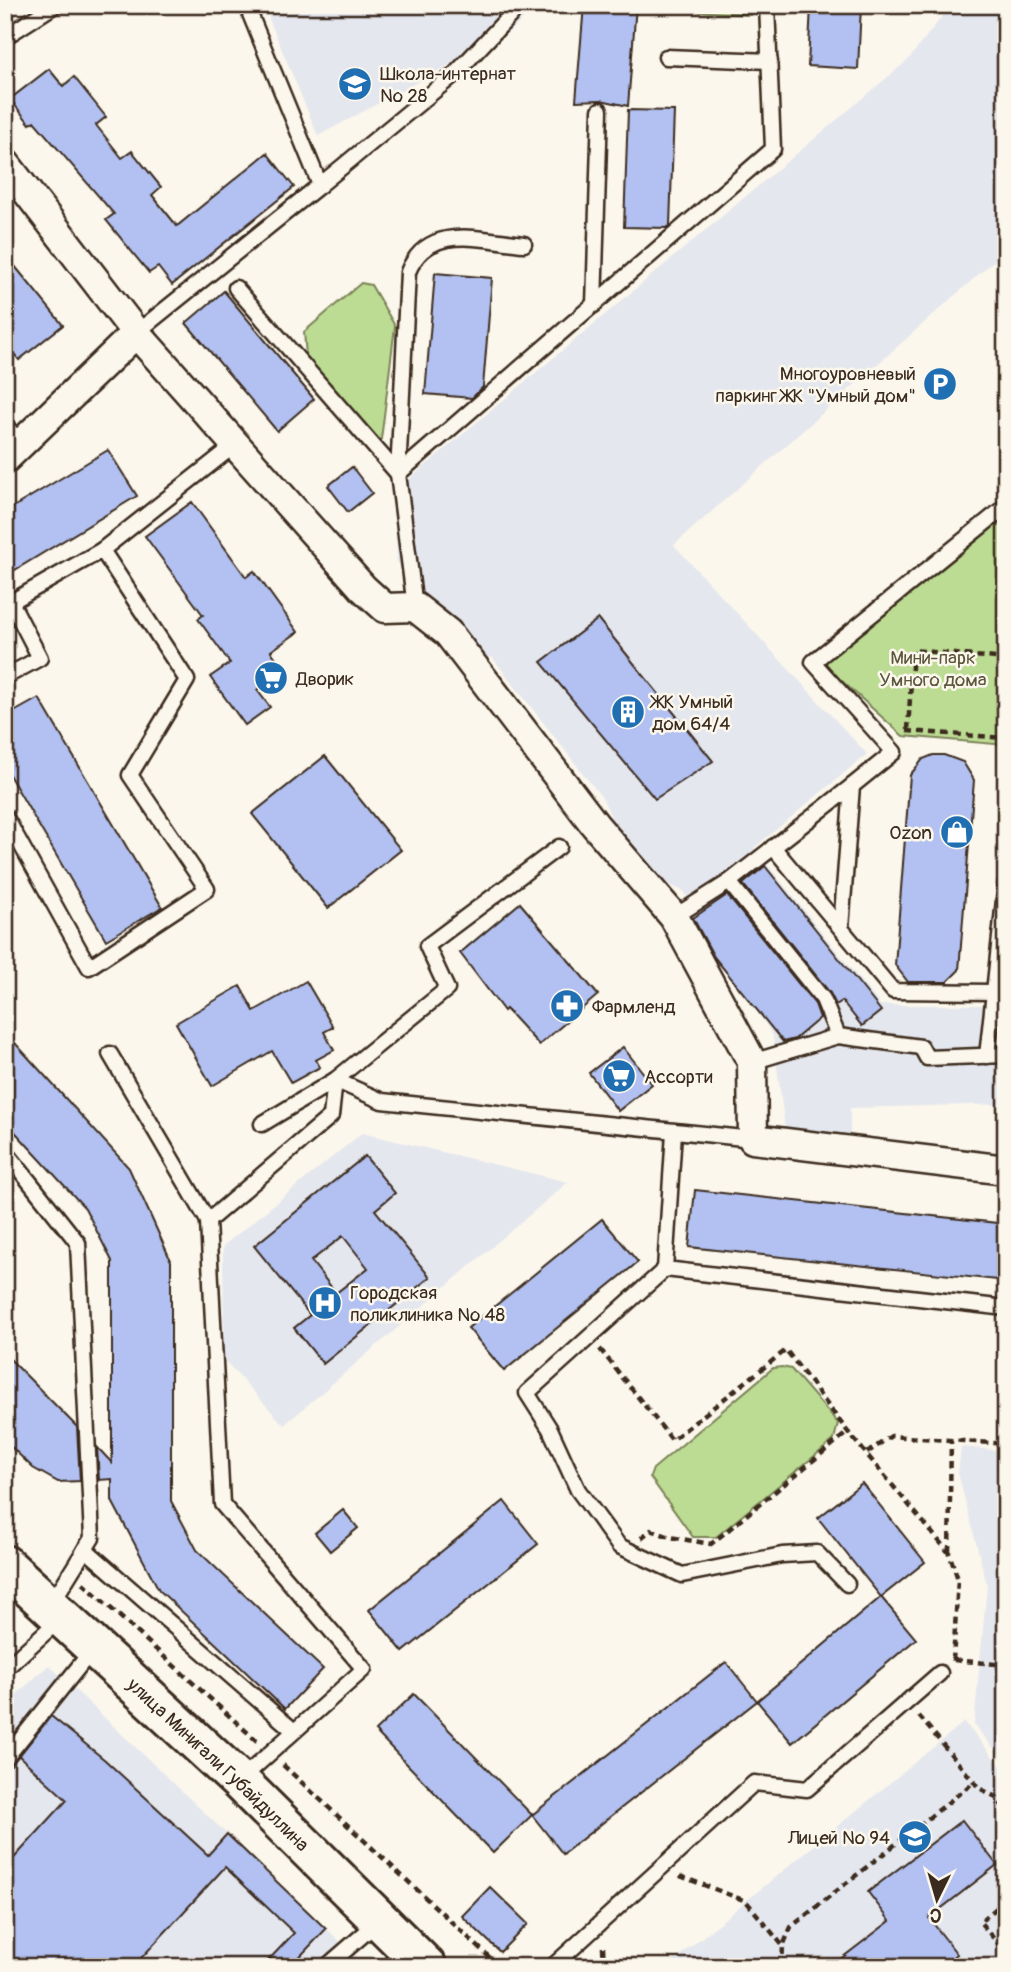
<svg xmlns="http://www.w3.org/2000/svg" width="1011" height="1972" font-family="Pangolin,sans-serif">
<style>
.built{fill:#e5e7ee}
.green{fill:#bcdc94;stroke:#7c8359;stroke-width:2}
.building{fill:#b2c1f1;stroke:#3b2a1e;stroke-width:2;fill-rule:evenodd}
.lines{fill:none;stroke-linecap:round;stroke-linejoin:round}
.service-casing{stroke:#3b2a1e;stroke-width:19}
.minor-casing{stroke:#3b2a1e;stroke-width:33}
.secondary-casing{stroke:#3b2a1e;stroke-width:44}
.path{stroke:#3b2a1e;stroke-width:4.5;stroke-dasharray:7 5;stroke-linecap:butt}
.service{stroke:#fbf7ec;stroke-width:14}
.minor{stroke:#fbf7ec;stroke-width:28}
.secondary{stroke:#fbf7ec;stroke-width:38}
.labels{text-anchor:middle;stroke-width:5;stroke-linejoin:round;paint-order:stroke}
.poi-label{font-size:19px;fill:#3b2a1e;stroke:#fbf7ec;text-anchor:start}
.park-label{font-size:19px;fill:#5b563c;stroke:#fbf7ec}
.street-label{font-size:19px;fill:#3b2a1e;stroke:#fbf7ec}
</style>
<rect width="100%" height="100%" fill="#fbf7ec"/>
<filter id="ink" filterUnits="userSpaceOnUse"><feTurbulence type="fractalNoise" baseFrequency=".0143" numOctaves="2"/><feDisplacementMap in="SourceGraphic" scale="14" xChannelSelector="R" yChannelSelector="G"/><feConvolveMatrix kernelMatrix="1 2 1 2 8 2 1 2 1" color-interpolation-filters="sRGB"/></filter>
<g filter="url(#ink)">
<g class="built">
<path d="M 268,5 L 539,5 L 508,33 L 318,136 L 269,19 Z"/>
<path d="M 951,5 L 1006,5 L 1006,250 L 674,545 L 867,754 L 754,848 L 880,1005 L 1006,1005 L 1006,1104 L 850,1108 L 850,1139 L 785,1129 L 773,1036 L 683,891 L 635,869 L 603,799 L 492,657 L 474,661 L 397,562 L 395,491 L 908,60 Z"/>
<path d="M 362,1133 L 568,1182 L 284,1425 L 224,1360 L 223,1246 Z"/>
<path d="M 961,1447 L 1006,1451 L 1006,1763 L 974,1725 L 987,1585 L 958,1473 Z"/>
<path d="M 49,1665 L 367,1967 L 5,1967 L 5,1705 Z"/>
<path d="M 964,1722 L 1006,1772 L 1006,1967 L 666,1967 Z"/>
</g>
<g class="green">
<path d="M 682,5 L 752,5 L 751,15 L 682,10 Z"/>
<path d="M 361,283 L 371,285 L 395,326 L 381,440 L 376,440 L 306,356 L 304,332 Z"/>
<path d="M 1006,517 L 1006,745 L 903,736 L 823,664 Z"/>
<path d="M 782,1367 L 791,1369 L 838,1423 L 834,1440 L 716,1537 L 693,1537 L 650,1477 L 653,1469 L 773,1368 Z"/>
</g>
<g class="building">
<path d="M 584,5 L 636,5 L 628,106 L 601,100 L 576,101 Z"/>
<path d="M 811,5 L 861,5 L 858,69 L 808,66 Z"/>
<path d="M 49,69 L 63,86 L 74,77 L 106,117 L 96,125 L 122,158 L 132,151 L 161,187 L 152,195 L 177,226 L 267,153 L 294,187 L 172,285 L 158,267 L 149,273 L 106,220 L 114,214 L 34,121 L 30,124 L 10,99 Z"/>
<path d="M 628,110 L 674,111 L 670,225 L 667,228 L 624,227 Z"/>
<path d="M 5,254 L 63,325 L 19,360 L 5,342 Z"/>
<path d="M 435,273 L 492,278 L 483,387 L 472,398 L 425,394 Z"/>
<path d="M 224,291 L 314,399 L 277,431 L 186,323 Z"/>
<path d="M 108,450 L 137,496 L 5,576 L 5,512 Z"/>
<path d="M 352,467 L 372,493 L 348,512 L 328,486 Z"/>
<path d="M 192,502 L 246,577 L 254,571 L 298,632 L 271,651 L 285,671 L 257,690 L 270,707 L 245,725 L 210,677 L 230,663 L 198,619 L 203,615 L 145,536 Z"/>
<path d="M 598,619 L 713,761 L 655,799 L 541,662 Z"/>
<path d="M 39,698 L 162,907 L 106,940 L 5,768 L 5,717 Z"/>
<path d="M 933,755 L 944,755 L 963,762 L 974,780 L 959,970 L 947,982 L 908,982 L 895,965 L 910,775 L 923,759 Z"/>
<path d="M 325,756 L 401,850 L 328,908 L 252,814 Z"/>
<path d="M 765,866 L 881,1011 L 862,1026 L 842,1001 L 836,1005 L 830,993 L 743,884 Z"/>
<path d="M 727,895 L 815,1004 L 820,1018 L 795,1039 L 783,1042 L 714,957 L 693,918 Z"/>
<path d="M 520,903 L 598,995 L 539,1045 L 506,1009 L 504,1011 L 460,953 Z"/>
<path d="M 306,981 L 333,1027 L 324,1032 L 334,1050 L 316,1060 L 320,1067 L 291,1083 L 272,1051 L 212,1086 L 176,1023 L 240,986 L 254,1011 Z"/>
<path d="M 15,1043 L 129,1168 L 171,1261 L 171,1501 L 197,1550 L 323,1669 L 285,1709 L 159,1590 L 112,1501 L 112,1479 L 99,1480 L 97,1447 L 112,1463 L 112,1261 L 85,1208 L 5,1121 L 5,1052 Z"/>
<path d="M 623,1047 L 652,1084 L 618,1111 L 589,1073 Z"/>
<path d="M 365,1156 L 395,1193 L 375,1210 L 430,1277 L 323,1364 L 294,1328 L 310,1315 L 254,1246 ZM 343,1236 L 368,1268 L 336,1293 L 311,1261 Z"/>
<path d="M 695,1190 L 1006,1224 L 1006,1281 L 689,1247 Z"/>
<path d="M 602,1219 L 638,1262 L 504,1371 L 468,1328 Z"/>
<path d="M 5,1354 L 77,1427 L 80,1481 L 58,1482 L 33,1468 L 5,1441 Z"/>
<path d="M 862,1483 L 925,1562 L 881,1597 L 818,1518 Z"/>
<path d="M 504,1501 L 538,1544 L 403,1652 L 369,1610 Z"/>
<path d="M 343,1510 L 358,1528 L 330,1551 L 315,1533 Z"/>
<path d="M 881,1597 L 916,1639 L 792,1743 L 757,1701 Z"/>
<path d="M 726,1662 L 757,1701 L 563,1854 L 532,1815 Z"/>
<path d="M 414,1694 L 532,1815 L 493,1853 L 375,1731 Z"/>
<path d="M 51,1716 L 105,1760 L 208,1855 L 227,1834 L 326,1929 L 290,1967 L 262,1967 L 294,1933 L 225,1867 L 133,1967 L 5,1967 L 5,1868 L 67,1800 L 19,1756 Z"/>
<path d="M 962,1820 L 997,1865 L 929,1918 L 957,1954 L 940,1967 L 830,1967 L 890,1921 L 868,1892 Z"/>
<path d="M 490,1887 L 528,1924 L 500,1952 L 462,1916 Z"/>
</g>
<g class="lines">
<g class="service-casing">
<g id="service">
<path d="M 5,37 L 55,5"/>
<path d="M 666,57 L 770,61"/>
<path d="M 320,185 L 456,73 L 520,5"/>
<path d="M 236,288 L 398,474 L 773,149 L 767,5"/>
<path d="M 594,305 L 600,110"/>
<path d="M 136,333 L 320,185 L 250,14 L 250,5"/>
<path d="M 5,425 L 22,445"/>
<path d="M 415,607 L 398,474 L 408,272 C 428,222 481,240 524,244"/>
<path d="M 5,677 L 40,658 L 11,602 L 102,550"/>
<path d="M 852,786 L 894,752 L 813,662 L 1006,506"/>
<path d="M 5,816 L 89,967 L 207,889 L 130,775 L 187,680 L 102,550 L 236,444"/>
<path d="M 773,847 L 893,991 L 994,992"/>
<path d="M 729,882 L 823,999 L 838,1036 L 921,1047 L 927,1058 L 1006,1055"/>
<path d="M 674,917 L 729,882 L 852,786 L 841,928"/>
<path d="M 110,1054 L 208,1221"/>
<path d="M 987,1056 L 1006,882"/>
<path d="M 752,1062 L 838,1036"/>
<path d="M 262,1124 L 335,1080 L 447,989 L 427,946 L 559,847"/>
<path d="M 674,1132 L 665,1269 L 1006,1308"/>
<path d="M 5,1151 L 78,1243 L 92,1538 L 50,1606"/>
<path d="M 665,1269 L 527,1393 L 550,1429 L 578,1490 L 619,1546 L 682,1575 L 782,1555 L 817,1553 L 847,1584"/>
<path d="M 85,1549 L 294,1731"/>
<path d="M 5,1669 L 60,1619"/>
<path d="M 5,1759 L 93,1649"/>
<path d="M 240,1780 L 364,1669 L 222,1504 L 208,1221 L 331,1116 L 335,1080 L 382,1101 L 753,1139"/>
<path d="M 326,1967 L 379,1921"/>
<path d="M 552,1967 L 754,1783 L 807,1789 L 940,1673"/>
</g>
</g>
<g class="minor-casing">
<g id="minor">
<path d="M 5,163 L 136,333 L 363,588 L 385,608 L 415,607 L 448,633 L 595,825 L 674,917 L 752,1062 L 753,1139 L 1006,1170"/>
<path d="M 5,459 L 136,333"/>
</g>
</g>
<g class="secondary-casing">
<g id="secondary">
<path id="s1" d="M 5,1565 L 239,1781 L 427,1967"/>
</g>
</g>
<g class="path">
<path d="M 908,730 L 913,650 L 1006,659"/>
<path d="M 907,731 L 1006,738"/>
<path d="M 1001,779 L 1006,730"/>
<path d="M 600,1349 L 672,1440 L 786,1350 L 848,1432 L 949,1553 L 958,1579 L 953,1661"/>
<path d="M 867,1453 L 891,1436 L 1006,1444"/>
<path d="M 641,1538 L 651,1530 L 670,1537 L 711,1544 L 848,1432"/>
<path d="M 949,1552 L 951,1441"/>
<path d="M 83,1583 L 258,1742"/>
<path d="M 954,1660 L 1006,1665"/>
<path d="M 919,1716 L 979,1788 L 996,1797 L 1006,1811"/>
<path d="M 283,1765 L 500,1967"/>
<path d="M 680,1876 L 746,1901 L 783,1946"/>
<path d="M 1006,1900 L 980,1922 L 1006,1953"/>
<path d="M 603,1947 L 604,1967"/>
<path d="M 782,1967 L 783,1946 L 791,1927 L 974,1782"/>
</g>
<use href="#service" class="service"/>
<use href="#minor" class="minor"/>
<use href="#secondary" class="secondary"/>
</g>
</g>
<defs>
<g id="school-disc" transform="scale(1.75)"><circle r="9.5" fill="#1f6fb2" stroke="#fbf7ec"/><path d="M0-5L7-2L0 1L-7-2ZM-4 1L0 2.5L4 1V4Q0 6-4 4Z" fill="#fff"/></g>
<g id="parking-disc" transform="scale(1.75)"><circle r="9.5" fill="#1f6fb2" stroke="#fbf7ec"/><path d="M-3.5-5.5H1a3.5 3.5 0 0 1 0 7H-1V5.5H-3.5ZM-1-3.4V-.6H.8a1.4 1.4 0 0 0 0-2.8Z" fill="#fff"/></g>
<g id="supermarket-disc" transform="scale(1.75)"><circle r="9.5" fill="#1f6fb2" stroke="#fbf7ec"/><path d="M-6-5.5h2.5l.6 2H6L4.5 2H-2.5L-4.4-4H-6ZM-1.5 3.2a1.3 1.3 0 1 0 .1 0ZM3 3.2a1.3 1.3 0 1 0 .1 0Z" fill="#fff"/></g>
<g id="building-disc" transform="scale(1.75)"><circle r="9.5" fill="#1f6fb2" stroke="#fbf7ec"/><path d="M-4-6H4V6H1V3H-1V6H-4ZM-2.5-4.3h1.7v1.8h-1.7ZM.8-4.3h1.7v1.8H.8ZM-2.5-1h1.7V.8h-1.7ZM.8-1h1.7V.8H.8Z" fill="#fff"/></g>
<g id="shop-disc" transform="scale(1.75)"><circle r="9.5" fill="#1f6fb2" stroke="#fbf7ec"/><path d="M-5-2.5h2.3a2.7 3.5 0 0 1 5.4 0H5L5.5 6h-11ZM-1.5-2.5h3a1.5 2.3 0 0 0-3 0Z" fill="#fff"/></g>
<g id="pharmacy-disc" transform="scale(1.75)"><circle r="9.5" fill="#1f6fb2" stroke="#fbf7ec"/><path d="M-2-6h4v4h4v4h-4v4h-4v-4h-4v-4h4Z" fill="#fff"/></g>
<g id="hospital-disc" transform="scale(1.75)"><circle r="9.5" fill="#1f6fb2" stroke="#fbf7ec"/><path d="M-5-5h3v3.5h4V-5h3V5h-3V1.5h-4V5h-3Z" fill="#fff"/></g>
</defs>
<g fill-rule="evenodd">
<use href="#school-disc" x="355" y="84"/>
<use href="#parking-disc" x="940" y="384"/>
<use href="#supermarket-disc" x="271" y="678"/>
<use href="#building-disc" x="628" y="712"/>
<use href="#shop-disc" x="957" y="832"/>
<use href="#pharmacy-disc" x="567" y="1006"/>
<use href="#supermarket-disc" x="619" y="1076"/>
<use href="#hospital-disc" x="325" y="1303"/>
<use href="#school-disc" x="915" y="1837"/>
</g>
<g class="labels">
<g class="poi-label">
<text x="380" y="80">Школа-интернат<tspan x="380" dy="22">№ 28</tspan></text>
<text x="916" y="380" text-anchor="end">Многоуровневый<tspan x="916" dy="22">паркинг ЖК "Умный дом"</tspan></text>
<text x="296" y="685">Дворик</text>
<text x="652" y="708">ЖК Умный<tspan x="652" dy="22">дом 64/4</tspan></text>
<text x="932" y="839" text-anchor="end">Ozon</text>
<text x="592" y="1013">Фармленд</text>
<text x="644" y="1083">Ассорти</text>
<text x="350" y="1299">Городская<tspan x="350" dy="22">поликлиника № 48</tspan></text>
<text x="890" y="1844" text-anchor="end">Лицей № 94</text>
</g>
<g class="park-label">
<text x="933" y="664">Мини-парк<tspan x="933" dy="22">Умного дома</tspan></text>
</g>
<g class="street-label">
<text dy="7" stroke="none"><textPath href="#s1" startOffset="292">улица Минигали Губайдуллина</textPath></text>
</g>
</g>
<rect width="1011" height="1972" fill="none" stroke="#fbf7ec" stroke-width="28"/>
<rect x="14" y="14" width="983" height="1944" fill="none" stroke="#3b2a1e" stroke-width="2.5" filter="url(#ink)"/>
<g transform="translate(937 1899) rotate(185)" stroke="#fbf7ec" stroke-width="5" paint-order="stroke">
<path d="M0-5L12 26L0 18L-12 26Z" fill="#3b2a1e"/>
<text y="-10" font-size="19" font-weight="bold" text-anchor="middle" fill="#3b2a1e">С</text>
</g>
</svg>
